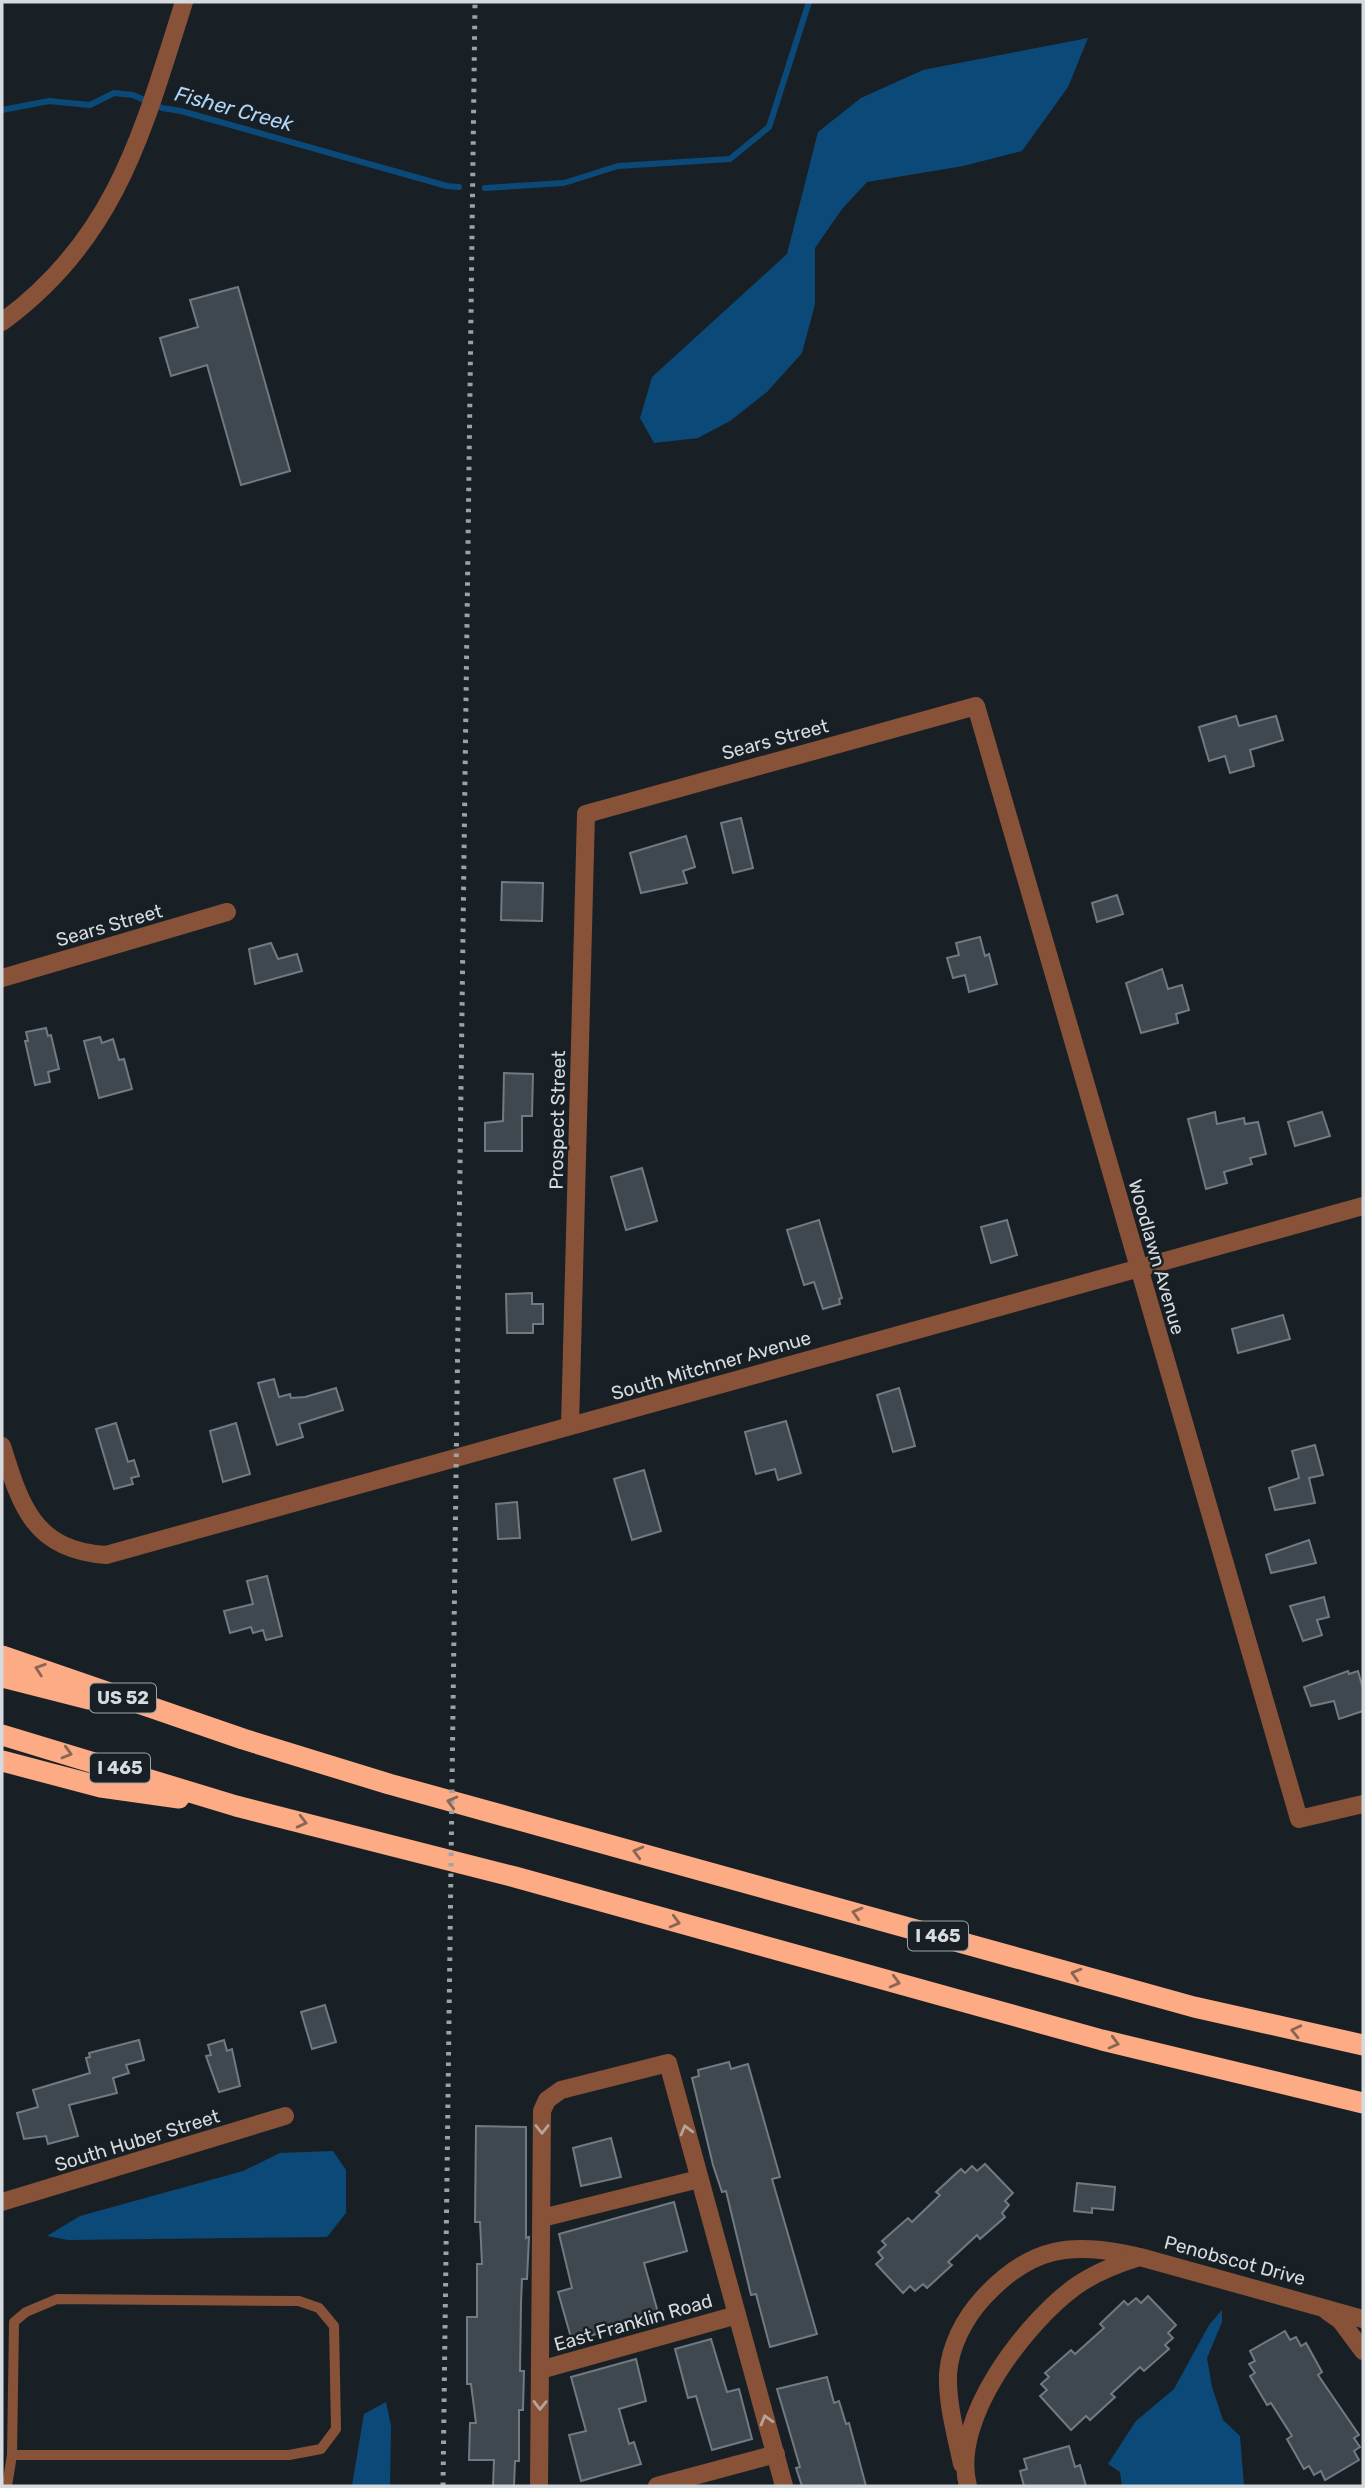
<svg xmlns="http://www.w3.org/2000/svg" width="1365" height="2488" font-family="Rubik,sans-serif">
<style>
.water{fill:#0b4a78}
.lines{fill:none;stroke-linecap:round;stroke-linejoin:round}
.stream{stroke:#0b4a78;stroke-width:6}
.building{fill:#3f484f;stroke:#707a82;stroke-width:2}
.lane{stroke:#885238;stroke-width:10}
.street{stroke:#885238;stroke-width:18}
.highway{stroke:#fcab84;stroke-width:21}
.rail{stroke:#9ca3a7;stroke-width:5;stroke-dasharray:3.5 7;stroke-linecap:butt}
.oneway{stroke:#8a6655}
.oneway2{stroke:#b6a49c}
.labels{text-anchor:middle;stroke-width:5;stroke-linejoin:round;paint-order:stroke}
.shield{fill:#182026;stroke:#9ca3a8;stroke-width:2}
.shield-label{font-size:18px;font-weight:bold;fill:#d5dbdf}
.street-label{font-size:19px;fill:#d5dbdf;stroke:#182026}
.water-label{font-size:21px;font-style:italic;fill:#b0d4f6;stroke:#182026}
</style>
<rect width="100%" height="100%" fill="#182026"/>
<g class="water">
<path d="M 1088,38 L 1068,87 L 1022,151 L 963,166 L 867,182 L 842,209 L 815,248 L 815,304 L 802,353 L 767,392 L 730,421 L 698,438 L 654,443 L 640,418 L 652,377 L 787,254 L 818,132 L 861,98 L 923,70 Z"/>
<path d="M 333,2151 L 346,2170 L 346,2213 L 327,2237 L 68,2240 L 47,2236 L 80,2216 L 243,2171 L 280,2153 Z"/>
<path d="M 1222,2310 L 1222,2322 L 1207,2358 L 1212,2387 L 1223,2420 L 1240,2436 L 1244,2486 L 1122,2486 L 1120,2472 L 1108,2464 L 1136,2421 L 1174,2389 L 1209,2325 Z"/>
<path d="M 386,2402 L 391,2426 L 390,2486 L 352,2486 L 364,2414 Z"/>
</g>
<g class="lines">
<g class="stream">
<path d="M 2,110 L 49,101 L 90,105 L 114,93 L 133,95 L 162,108 L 181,111 L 447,186 L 459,187"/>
<path d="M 485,188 L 564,183 L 618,166 L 730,159 L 769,127 L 809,2"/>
</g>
</g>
<g class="building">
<path d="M 238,287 L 290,471 L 241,485 L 207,365 L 171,376 L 160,338 L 198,327 L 190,300 Z"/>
<path d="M 1236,716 L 1239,726 L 1276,716 L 1283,740 L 1250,750 L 1254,766 L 1230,773 L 1225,756 L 1209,761 L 1199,727 Z"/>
<path d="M 741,818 L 753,868 L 733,873 L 721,823 Z"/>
<path d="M 686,836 L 695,867 L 683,871 L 687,883 L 641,893 L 630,853 Z"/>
<path d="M 502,882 L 543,883 L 542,921 L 501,920 Z"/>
<path d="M 1117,895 L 1123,914 L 1097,922 L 1092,903 Z"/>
<path d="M 980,937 L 985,956 L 989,954 L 997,984 L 969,992 L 965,975 L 953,978 L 947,958 L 959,955 L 956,943 Z"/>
<path d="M 271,943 L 278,959 L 297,954 L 302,971 L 255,984 L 249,949 Z"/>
<path d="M 1162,969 L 1168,989 L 1182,985 L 1189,1010 L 1176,1014 L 1178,1023 L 1141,1033 L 1126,983 Z"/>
<path d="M 46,1028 L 48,1036 L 51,1035 L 59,1069 L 48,1072 L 50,1082 L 35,1085 L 25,1041 L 28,1041 L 26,1032 Z"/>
<path d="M 100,1037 L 102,1043 L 113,1039 L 119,1060 L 124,1059 L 132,1089 L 99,1098 L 84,1041 Z"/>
<path d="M 504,1073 L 533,1074 L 532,1116 L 522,1116 L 522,1151 L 485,1151 L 485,1123 L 503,1121 Z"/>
<path d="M 1215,1112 L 1217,1124 L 1244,1118 L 1245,1124 L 1258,1122 L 1266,1154 L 1250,1158 L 1252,1164 L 1224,1172 L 1227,1183 L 1206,1189 L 1188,1119 Z"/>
<path d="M 1322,1112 L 1330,1136 L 1295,1146 L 1288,1122 Z"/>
<path d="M 642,1168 L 657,1221 L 626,1230 L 611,1177 Z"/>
<path d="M 819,1220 L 842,1298 L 839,1299 L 840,1304 L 823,1309 L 814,1282 L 804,1285 L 787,1230 Z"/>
<path d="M 1007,1220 L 1017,1255 L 991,1263 L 981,1227 Z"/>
<path d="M 532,1293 L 532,1304 L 543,1304 L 543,1324 L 533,1324 L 533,1333 L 507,1333 L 506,1294 Z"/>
<path d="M 1283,1315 L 1290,1339 L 1238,1353 L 1232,1329 Z"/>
<path d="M 274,1379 L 279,1397 L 290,1394 L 291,1398 L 305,1397 L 336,1388 L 343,1410 L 299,1424 L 303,1437 L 277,1445 L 258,1383 Z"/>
<path d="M 899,1388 L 915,1446 L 893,1452 L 877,1395 Z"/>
<path d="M 786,1421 L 801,1473 L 778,1480 L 775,1469 L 756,1474 L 745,1432 Z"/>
<path d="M 116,1423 L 128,1462 L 134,1460 L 139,1476 L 131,1478 L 133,1484 L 114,1489 L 96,1429 Z"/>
<path d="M 236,1423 L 250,1474 L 223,1482 L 210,1431 Z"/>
<path d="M 1315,1445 L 1323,1475 L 1309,1478 L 1315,1503 L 1275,1510 L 1269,1488 L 1299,1478 L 1292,1451 Z"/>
<path d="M 644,1470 L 661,1531 L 632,1540 L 614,1479 Z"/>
<path d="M 517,1502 L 520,1538 L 498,1539 L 496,1504 Z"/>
<path d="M 1309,1540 L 1316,1563 L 1271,1573 L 1266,1555 Z"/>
<path d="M 267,1576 L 282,1636 L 266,1640 L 263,1630 L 253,1633 L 251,1627 L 230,1633 L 224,1611 L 253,1604 L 247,1581 Z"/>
<path d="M 1324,1597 L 1329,1617 L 1317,1620 L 1322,1635 L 1303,1641 L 1290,1606 Z"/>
<path d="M 1348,1671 L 1349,1674 L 1358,1671 L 1363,1689 L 1363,1711 L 1339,1719 L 1334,1701 L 1311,1706 L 1304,1687 Z"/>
<path d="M 325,2005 L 336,2042 L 312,2049 L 301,2012 Z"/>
<path d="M 139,2040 L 144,2060 L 126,2065 L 129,2073 L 113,2078 L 117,2093 L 69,2105 L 78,2136 L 48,2144 L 46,2136 L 24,2139 L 17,2113 L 38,2107 L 33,2090 L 90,2073 L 86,2058 L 90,2057 L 89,2053 Z"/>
<path d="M 224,2040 L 227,2051 L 232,2049 L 240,2086 L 219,2092 L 206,2056 L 211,2055 L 208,2045 Z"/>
<path d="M 729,2062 L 731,2069 L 748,2064 L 780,2177 L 772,2179 L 817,2334 L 770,2347 L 756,2294 L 751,2295 L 726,2191 L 722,2192 L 713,2165 L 692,2078 L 699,2076 L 698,2070 Z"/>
<path d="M 476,2126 L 526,2127 L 526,2238 L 529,2237 L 527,2279 L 522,2279 L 521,2303 L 520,2371 L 524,2371 L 523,2410 L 519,2410 L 519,2461 L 515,2461 L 514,2486 L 493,2486 L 494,2460 L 469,2460 L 470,2423 L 476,2423 L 471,2384 L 467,2384 L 467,2317 L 477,2317 L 477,2264 L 482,2264 L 480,2222 L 475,2222 Z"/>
<path d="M 611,2138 L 621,2177 L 581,2186 L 573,2148 Z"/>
<path d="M 985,2164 L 1013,2193 L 1005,2201 L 1009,2205 L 1002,2213 L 1005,2217 L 980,2239 L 977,2235 L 948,2262 L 952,2265 L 927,2288 L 923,2284 L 915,2291 L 910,2286 L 903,2293 L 876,2264 L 883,2258 L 878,2252 L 886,2245 L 882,2241 L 908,2218 L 912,2222 L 940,2195 L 936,2192 L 961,2169 L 965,2173 L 972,2166 L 977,2171 Z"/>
<path d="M 1077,2183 L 1115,2187 L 1113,2210 L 1092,2208 L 1092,2213 L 1074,2211 Z"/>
<path d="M 674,2202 L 687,2251 L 644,2263 L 659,2316 L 572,2341 L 558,2292 L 572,2288 L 559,2234 Z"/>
<path d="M 1148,2296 L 1176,2325 L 1168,2333 L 1173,2338 L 1165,2345 L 1169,2349 L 1144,2371 L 1140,2367 L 1111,2394 L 1115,2397 L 1090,2420 L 1086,2416 L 1071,2430 L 1040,2396 L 1047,2390 L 1041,2384 L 1049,2377 L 1045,2373 L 1071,2350 L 1075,2354 L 1104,2328 L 1100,2324 L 1124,2301 L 1128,2305 L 1136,2298 L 1141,2303 Z"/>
<path d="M 1285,2331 L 1290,2340 L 1296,2337 L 1301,2346 L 1306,2343 L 1322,2372 L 1318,2375 L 1359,2435 L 1354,2438 L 1360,2447 L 1354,2451 L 1359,2460 L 1325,2480 L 1321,2471 L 1314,2475 L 1309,2466 L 1304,2469 L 1287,2439 L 1292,2436 L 1271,2403 L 1267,2405 L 1250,2376 L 1255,2373 L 1249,2364 L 1255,2361 L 1250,2351 Z"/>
<path d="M 711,2339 L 727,2392 L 739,2389 L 752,2439 L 712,2450 L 696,2396 L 688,2398 L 675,2349 Z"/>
<path d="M 636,2359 L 646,2401 L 619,2409 L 629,2444 L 634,2442 L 641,2464 L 581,2481 L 569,2435 L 586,2431 L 571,2377 Z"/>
<path d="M 827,2377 L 834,2403 L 839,2401 L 846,2424 L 849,2423 L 866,2486 L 802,2486 L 796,2468 L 800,2467 L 777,2389 Z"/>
<path d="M 1069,2446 L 1075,2467 L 1080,2465 L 1086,2486 L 1024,2486 L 1020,2471 L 1027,2469 L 1024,2459 Z"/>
</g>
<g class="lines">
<path class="lane" d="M 7,2486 L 12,2455 L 14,2322 L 26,2312 L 57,2299 L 299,2301 L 319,2308 L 334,2326 L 336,2429 L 321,2449 L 289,2455 L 12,2455"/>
<g class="street">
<path d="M 2,322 C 117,238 143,130 184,2"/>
<path d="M 2,978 L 227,912"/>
<path d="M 570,1426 L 586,814 L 976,706 L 1299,1819 L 1363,1804"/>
<path d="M 2,1446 C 21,1507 34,1550 106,1555 L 1363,1206"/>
<path d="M 2,2202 L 285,2116"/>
<path d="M 542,2218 L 699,2179"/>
<path d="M 1327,2311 L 1340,2320 L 1363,2351"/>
<path d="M 540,2370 L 737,2315"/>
<path d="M 962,2464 C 956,2435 947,2404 948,2374 C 950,2346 964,2319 983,2298 C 1031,2246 1070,2242 1136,2256"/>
<path d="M 539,2486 L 542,2111 L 547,2100 L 561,2090 L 668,2063 L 784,2486"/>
<path d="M 657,2486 L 776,2454"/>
<path d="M 968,2486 C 950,2420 1025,2323 1076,2286 C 1096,2272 1117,2264 1140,2257 L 1363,2319"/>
</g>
<g class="highway">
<path d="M 2,1656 L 243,1739 L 389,1784 L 1194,2007 L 1363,2045"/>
<path d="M 2,1677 L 89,1699"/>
<path d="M 2,1735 L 236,1806 L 515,1877 L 1102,2040 L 1363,2103"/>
<path d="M 2,1761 L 101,1787 L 179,1798"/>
</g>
<path class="rail" d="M 443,2486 L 475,2"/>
</g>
<defs><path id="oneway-chevron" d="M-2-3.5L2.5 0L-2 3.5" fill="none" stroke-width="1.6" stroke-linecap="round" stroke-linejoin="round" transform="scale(1.75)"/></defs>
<g class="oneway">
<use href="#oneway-chevron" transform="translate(40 1669) rotate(-161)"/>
<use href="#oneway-chevron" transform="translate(67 1753) rotate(16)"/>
<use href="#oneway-chevron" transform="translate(452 1802) rotate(-165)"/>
<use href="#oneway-chevron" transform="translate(302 1822) rotate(14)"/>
<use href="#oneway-chevron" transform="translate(638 1852) rotate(-165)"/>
<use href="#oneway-chevron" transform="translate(857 1913) rotate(-164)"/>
<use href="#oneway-chevron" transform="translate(675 1922) rotate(15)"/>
<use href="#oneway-chevron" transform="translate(1076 1974) rotate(-164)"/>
<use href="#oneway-chevron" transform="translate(895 1982) rotate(15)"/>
<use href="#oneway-chevron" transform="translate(1296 2031) rotate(-167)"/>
<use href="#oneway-chevron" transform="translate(1114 2043) rotate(15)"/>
</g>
<g class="oneway2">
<use href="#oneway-chevron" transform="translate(542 2129) rotate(90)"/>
<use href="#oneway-chevron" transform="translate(686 2130) rotate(-105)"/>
<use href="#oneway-chevron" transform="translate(540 2405) rotate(91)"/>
<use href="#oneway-chevron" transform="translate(766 2420) rotate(-106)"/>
</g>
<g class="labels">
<g class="shield">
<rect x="90" y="1683.5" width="66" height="29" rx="5"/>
<rect x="90" y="1753.5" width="60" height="29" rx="5"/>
<rect x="908" y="1921.5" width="60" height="29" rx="5"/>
</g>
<g class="shield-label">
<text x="123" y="1704">US 52</text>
<text x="120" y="1774">I 465</text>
<text x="938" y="1942">I 465</text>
</g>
<g class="street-label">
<text transform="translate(775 739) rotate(-15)" y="7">Sears Street</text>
<text transform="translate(109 925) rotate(-16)" y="7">Sears Street</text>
<text transform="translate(557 1120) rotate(-89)" y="7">Prospect Street</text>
<text transform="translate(1157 1257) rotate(74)" y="7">Woodlawn Avenue</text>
<text transform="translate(711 1365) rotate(-16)" y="7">South Mitchner Avenue</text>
<text transform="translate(137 2140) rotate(-17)" y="7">South Huber Street</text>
<text transform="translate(1235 2260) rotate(15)" y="7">Penobscot Drive</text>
<text transform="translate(633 2322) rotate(-16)" y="7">East Franklin Road</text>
</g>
<g class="water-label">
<text transform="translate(234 109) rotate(15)" y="7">Fisher Creek</text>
</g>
</g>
<rect width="1365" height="2488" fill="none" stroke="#d5dbdf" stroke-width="7"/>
</svg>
